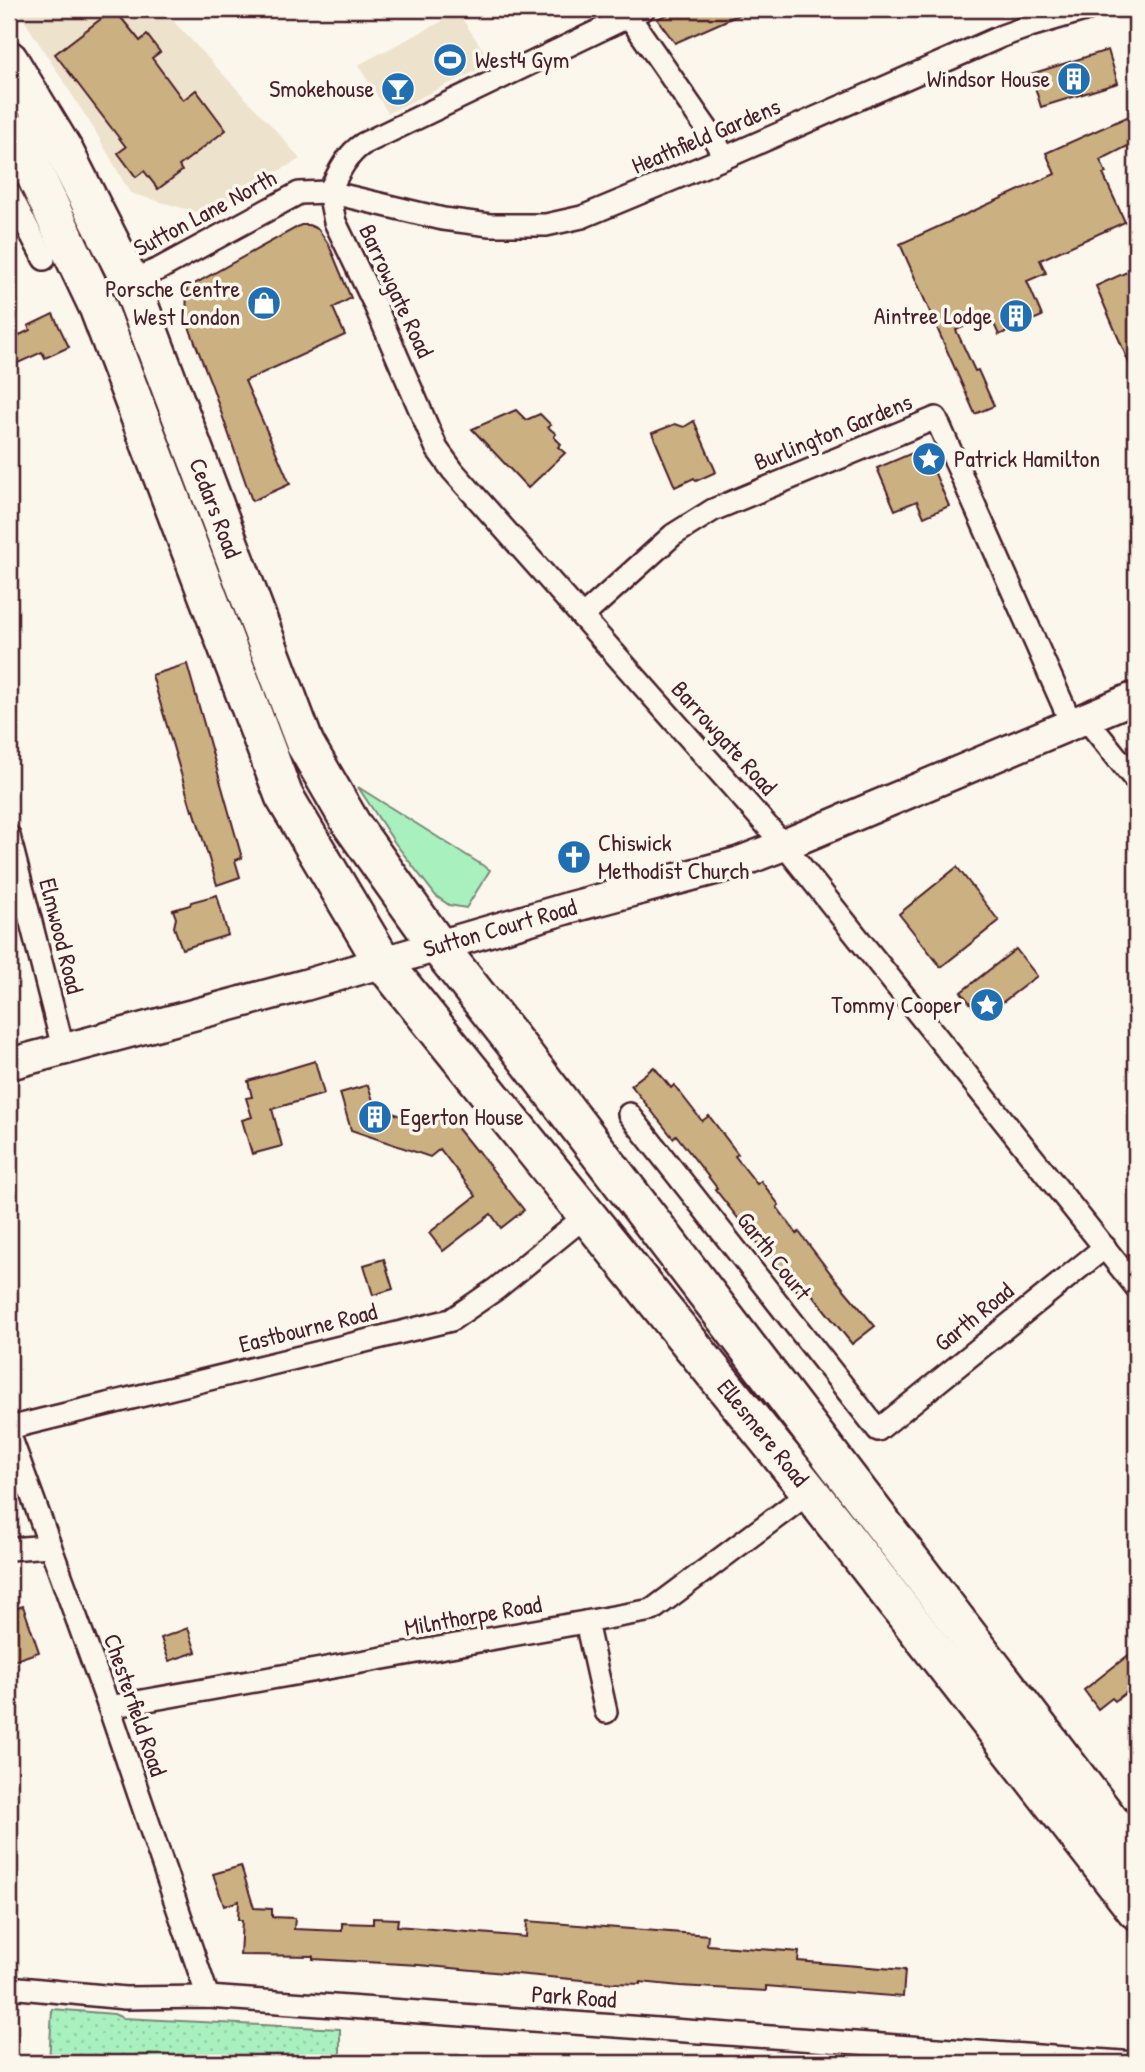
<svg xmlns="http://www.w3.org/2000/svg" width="1145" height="2072" font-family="'Patrick Hand',sans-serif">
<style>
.built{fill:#ede2cc}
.grass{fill:#a8f1bf;stroke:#798875;stroke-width:2}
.park{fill:url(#park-dots);stroke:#798875;stroke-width:2}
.building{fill:#cbb081;stroke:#4a1f2b;stroke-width:2}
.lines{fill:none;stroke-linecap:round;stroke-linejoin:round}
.street-casing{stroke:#4a1f2b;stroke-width:26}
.secondary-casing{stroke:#4a1f2b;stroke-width:35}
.highway-casing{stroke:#4a1f2b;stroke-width:42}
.street{stroke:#fbf7ec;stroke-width:21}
.secondary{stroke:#fbf7ec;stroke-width:30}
.highway{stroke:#fbf7ec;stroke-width:37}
.labels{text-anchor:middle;stroke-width:7;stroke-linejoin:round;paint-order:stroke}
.poi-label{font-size:24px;fill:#4a1f2b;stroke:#fbf7ec;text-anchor:end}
.street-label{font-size:24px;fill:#4a1f2b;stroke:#fbf7ec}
</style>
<defs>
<pattern id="park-dots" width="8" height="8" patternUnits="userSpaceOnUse" patternTransform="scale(1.75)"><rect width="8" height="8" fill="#a8f1bf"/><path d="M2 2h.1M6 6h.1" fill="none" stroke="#92cea4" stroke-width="1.8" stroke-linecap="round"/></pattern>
</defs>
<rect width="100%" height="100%" fill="#fbf7ec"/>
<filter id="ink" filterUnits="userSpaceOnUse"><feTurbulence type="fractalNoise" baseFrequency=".0143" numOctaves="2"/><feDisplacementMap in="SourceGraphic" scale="14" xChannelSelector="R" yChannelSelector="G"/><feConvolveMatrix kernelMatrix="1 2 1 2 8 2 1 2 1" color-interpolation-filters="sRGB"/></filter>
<g filter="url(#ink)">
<g class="built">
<path d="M 17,9 L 162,9 L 280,135 L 300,159 L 203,214 L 130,193 L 94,129 Z"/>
<path d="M 458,13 L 492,63 L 388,113 L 358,65 Z"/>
</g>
<path class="grass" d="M 358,787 L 490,870 L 466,908 L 449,905 L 436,896 L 395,843 Z"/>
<path class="park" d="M 52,2009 L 114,2014 L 123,2018 L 340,2029 L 340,2063 L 49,2063 Z"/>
<g class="building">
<path d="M 114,9 L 140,41 L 147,35 L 160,52 L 152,58 L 183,100 L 196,90 L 226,130 L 179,166 L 182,171 L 158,189 L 144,171 L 136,177 L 118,153 L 126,147 L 55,54 Z"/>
<path d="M 680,9 L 752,9 L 675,43 L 657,19 Z"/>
<path d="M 1108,50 L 1118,83 L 1041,107 L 1031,74 Z"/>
<path d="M 1136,113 L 1136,142 L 1100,160 L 1106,173 L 1103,174 L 1125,222 L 1040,260 L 1046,273 L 1027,281 L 1042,316 L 999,335 L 990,315 L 956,330 L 975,371 L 978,370 L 994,406 L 975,414 L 900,244 L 1055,174 L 1046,153 Z"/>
<path d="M 301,225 L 309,225 L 318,229 L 329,245 L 351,298 L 333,308 L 345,335 L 245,381 L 290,484 L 252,501 L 212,386 L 186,319 L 187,288 Z"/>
<path d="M 1129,271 L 1136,288 L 1136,379 L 1096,286 Z"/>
<path d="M 53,314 L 69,347 L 45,358 L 42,352 L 18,363 L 9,340 L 30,330 L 28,326 Z"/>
<path d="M 516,410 L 526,420 L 540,414 L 551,425 L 548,427 L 556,434 L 554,437 L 561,444 L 558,447 L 565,453 L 528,488 L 472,429 Z"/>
<path d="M 694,421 L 716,472 L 696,481 L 694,478 L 675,487 L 652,433 L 675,424 L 684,427 Z"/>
<path d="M 924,448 L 949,506 L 924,517 L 917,501 L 895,510 L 877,468 Z"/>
<path d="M 187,664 L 242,858 L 235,860 L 240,877 L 217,885 L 194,810 L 192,811 L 152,675 Z"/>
<path d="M 957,867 L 999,921 L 941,967 L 899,914 Z"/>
<path d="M 217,895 L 228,935 L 182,949 L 174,927 L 176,918 L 173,910 L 190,905 L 191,902 Z"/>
<path d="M 1016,949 L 1037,976 L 991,1011 L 984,1001 L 974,1008 L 961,992 Z"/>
<path d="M 315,1061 L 324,1094 L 272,1109 L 282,1146 L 252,1154 L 242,1120 L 252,1117 L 246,1098 L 252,1097 L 248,1081 Z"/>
<path d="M 654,1067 L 671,1088 L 674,1085 L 702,1121 L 709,1116 L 738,1154 L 735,1156 L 757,1184 L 761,1181 L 779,1205 L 777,1207 L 797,1234 L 799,1232 L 832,1275 L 875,1326 L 852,1344 L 807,1288 L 799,1293 L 762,1244 L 760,1246 L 715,1189 L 717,1188 L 676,1135 L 673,1138 L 631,1085 Z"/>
<path d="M 368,1085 L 375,1107 L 425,1124 L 443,1110 L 476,1151 L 477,1150 L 524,1210 L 501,1228 L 491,1214 L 443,1251 L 429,1233 L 476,1196 L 440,1149 L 430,1157 L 351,1130 L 340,1093 Z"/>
<path d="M 384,1259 L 393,1289 L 373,1295 L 364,1265 Z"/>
<path d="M 23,1606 L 39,1652 L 13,1661 L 9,1648 L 9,1611 Z"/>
<path d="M 188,1628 L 196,1652 L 169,1661 L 161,1638 Z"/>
<path d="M 1136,1649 L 1136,1685 L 1115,1701 L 1112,1698 L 1098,1709 L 1084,1690 Z"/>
<path d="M 241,1866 L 254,1908 L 272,1909 L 272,1917 L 295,1918 L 294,1929 L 342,1931 L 342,1923 L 373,1924 L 373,1918 L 398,1919 L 397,1926 L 526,1937 L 527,1921 L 708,1935 L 707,1945 L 799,1952 L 798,1961 L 905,1970 L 903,1997 L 766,1986 L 766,1991 L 680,1986 L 641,1982 L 641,1984 L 614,1983 L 419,1965 L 313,1959 L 313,1956 L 240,1955 L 242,1920 L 238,1920 L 239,1901 L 224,1906 L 213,1874 Z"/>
</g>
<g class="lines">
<g class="street-casing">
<g id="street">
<path d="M 624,9 L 716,142 L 724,158"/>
<path d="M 9,192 L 44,259"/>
<path d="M 329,192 L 335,222 L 374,303 L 437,449 L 453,471 L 784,845 L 1136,1287"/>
<path d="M 329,192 C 338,174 346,155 363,144 L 644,9"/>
<path d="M 130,281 L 159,269 L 299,193 L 329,192 L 443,219 L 490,225 L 546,225 L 582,217 L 724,158 L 1002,36 L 1030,26 L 1088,9"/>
<path d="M 582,617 L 673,535 L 713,510 L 936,418 L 1072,725"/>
<path d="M 1086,719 L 1136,781"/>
<path d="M 9,836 L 63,1048"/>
<path d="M 629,1114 L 878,1430 L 1105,1247"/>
<path d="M 9,1428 L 451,1320 L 496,1289 L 588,1214"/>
<path d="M 9,1433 L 109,1707 L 208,1997"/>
<path d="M 9,1549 L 50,1546"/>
<path d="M 586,1622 L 606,1712"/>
<path d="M 109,1707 L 652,1610 L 810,1492"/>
<path d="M 9,1987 L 125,1998 L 208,1997 L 1136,2063"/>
</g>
</g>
<g class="secondary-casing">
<path id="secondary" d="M 9,1064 L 305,985 L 568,908 L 737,863 L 784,845 L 1136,697"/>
</g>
<g class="highway-casing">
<g id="highway">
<path d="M 9,60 L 64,151 L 130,281 L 305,744 L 352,825 L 438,946 L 521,1051 L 1136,1855"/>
<path d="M 9,130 L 28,160 L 98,307 L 284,796 L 382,961 L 810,1492 L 1136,1910"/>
</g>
</g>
<use href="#street" class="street"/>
<use href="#secondary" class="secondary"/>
<use href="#highway" class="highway"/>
</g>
</g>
<defs>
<g id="stadium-disc" transform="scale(1.75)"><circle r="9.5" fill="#1f6fb2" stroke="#fbf7ec"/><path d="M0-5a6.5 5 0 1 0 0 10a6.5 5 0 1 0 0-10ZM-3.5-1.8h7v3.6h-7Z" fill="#fff"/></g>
<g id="building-disc" transform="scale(1.75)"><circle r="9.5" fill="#1f6fb2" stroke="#fbf7ec"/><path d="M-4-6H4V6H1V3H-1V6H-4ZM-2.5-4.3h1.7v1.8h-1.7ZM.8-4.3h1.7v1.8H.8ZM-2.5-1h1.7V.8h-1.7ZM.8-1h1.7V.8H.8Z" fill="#fff"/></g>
<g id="bar-disc" transform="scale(1.75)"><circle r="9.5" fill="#1f6fb2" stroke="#fbf7ec"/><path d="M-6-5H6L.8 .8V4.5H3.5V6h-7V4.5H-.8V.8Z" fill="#fff"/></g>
<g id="shop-disc" transform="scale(1.75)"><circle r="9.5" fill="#1f6fb2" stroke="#fbf7ec"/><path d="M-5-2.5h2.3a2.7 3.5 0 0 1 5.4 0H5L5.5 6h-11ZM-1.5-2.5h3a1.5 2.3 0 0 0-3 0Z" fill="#fff"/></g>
<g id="sight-disc" transform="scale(1.75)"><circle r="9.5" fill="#1f6fb2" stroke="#fbf7ec"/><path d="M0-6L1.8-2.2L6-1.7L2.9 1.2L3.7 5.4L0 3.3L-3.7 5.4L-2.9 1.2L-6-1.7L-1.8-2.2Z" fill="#fff"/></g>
<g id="church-disc" transform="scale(1.75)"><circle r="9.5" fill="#1f6fb2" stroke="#fbf7ec"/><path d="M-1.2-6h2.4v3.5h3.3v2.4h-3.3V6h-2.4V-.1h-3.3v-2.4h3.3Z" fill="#fff"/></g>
</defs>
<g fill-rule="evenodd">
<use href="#stadium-disc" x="450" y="60"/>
<use href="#building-disc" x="1074" y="79"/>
<use href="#bar-disc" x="398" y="89"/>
<use href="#shop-disc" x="264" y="303"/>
<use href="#building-disc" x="1016" y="316"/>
<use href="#sight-disc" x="929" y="459"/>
<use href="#church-disc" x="574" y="857"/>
<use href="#sight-disc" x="987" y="1005"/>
<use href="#building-disc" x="375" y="1117"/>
</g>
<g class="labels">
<g class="poi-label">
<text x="475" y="68" text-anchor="start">West4 Gym</text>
<text x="1050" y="87">Windsor House</text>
<text x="374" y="97">Smokehouse</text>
<text x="240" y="297">Porsche Centre<tspan x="240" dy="28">West London</tspan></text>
<text x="992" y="324">Aintree Lodge</text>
<text x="954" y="467" text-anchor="start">Patrick Hamilton</text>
<text x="598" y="851" text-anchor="start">Chiswick<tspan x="598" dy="28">Methodist Church</tspan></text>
<text x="962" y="1013">Tommy Cooper</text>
<text x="400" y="1125" text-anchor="start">Egerton House</text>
</g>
<g class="street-label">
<text transform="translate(706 136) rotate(-23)" y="8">Heathfield Gardens</text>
<text transform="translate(205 213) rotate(-28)" y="8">Sutton Lane North</text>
<text transform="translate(396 291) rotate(65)" y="8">Barrowgate Road</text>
<text transform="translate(833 432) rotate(-22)" y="8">Burlington Gardens</text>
<text transform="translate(215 508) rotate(69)" y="8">Cedars Road</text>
<text transform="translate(724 738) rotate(48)" y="8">Barrowgate Road</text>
<text transform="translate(500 928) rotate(-16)" y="8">Sutton Court Road</text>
<text transform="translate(61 936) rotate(76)" y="8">Elmwood Road</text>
<text transform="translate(774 1256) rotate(52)" y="8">Garth Court</text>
<text transform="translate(974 1317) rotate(-39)" y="8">Garth Road</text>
<text transform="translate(308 1328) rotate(-14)" y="8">Eastbourne Road</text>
<text transform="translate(763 1433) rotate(51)" y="8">Ellesmere Road</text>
<text transform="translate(473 1616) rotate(-10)" y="8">Milnthorpe Road</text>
<text transform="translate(135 1705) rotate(71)" y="8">Chesterfield Road</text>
<text transform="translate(574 1997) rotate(4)" y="8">Park Road</text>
</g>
</g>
<rect width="1145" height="2072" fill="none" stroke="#fbf7ec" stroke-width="35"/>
<rect x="18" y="18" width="1110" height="2037" fill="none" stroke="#4a1f2b" stroke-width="2.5" filter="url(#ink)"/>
</svg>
